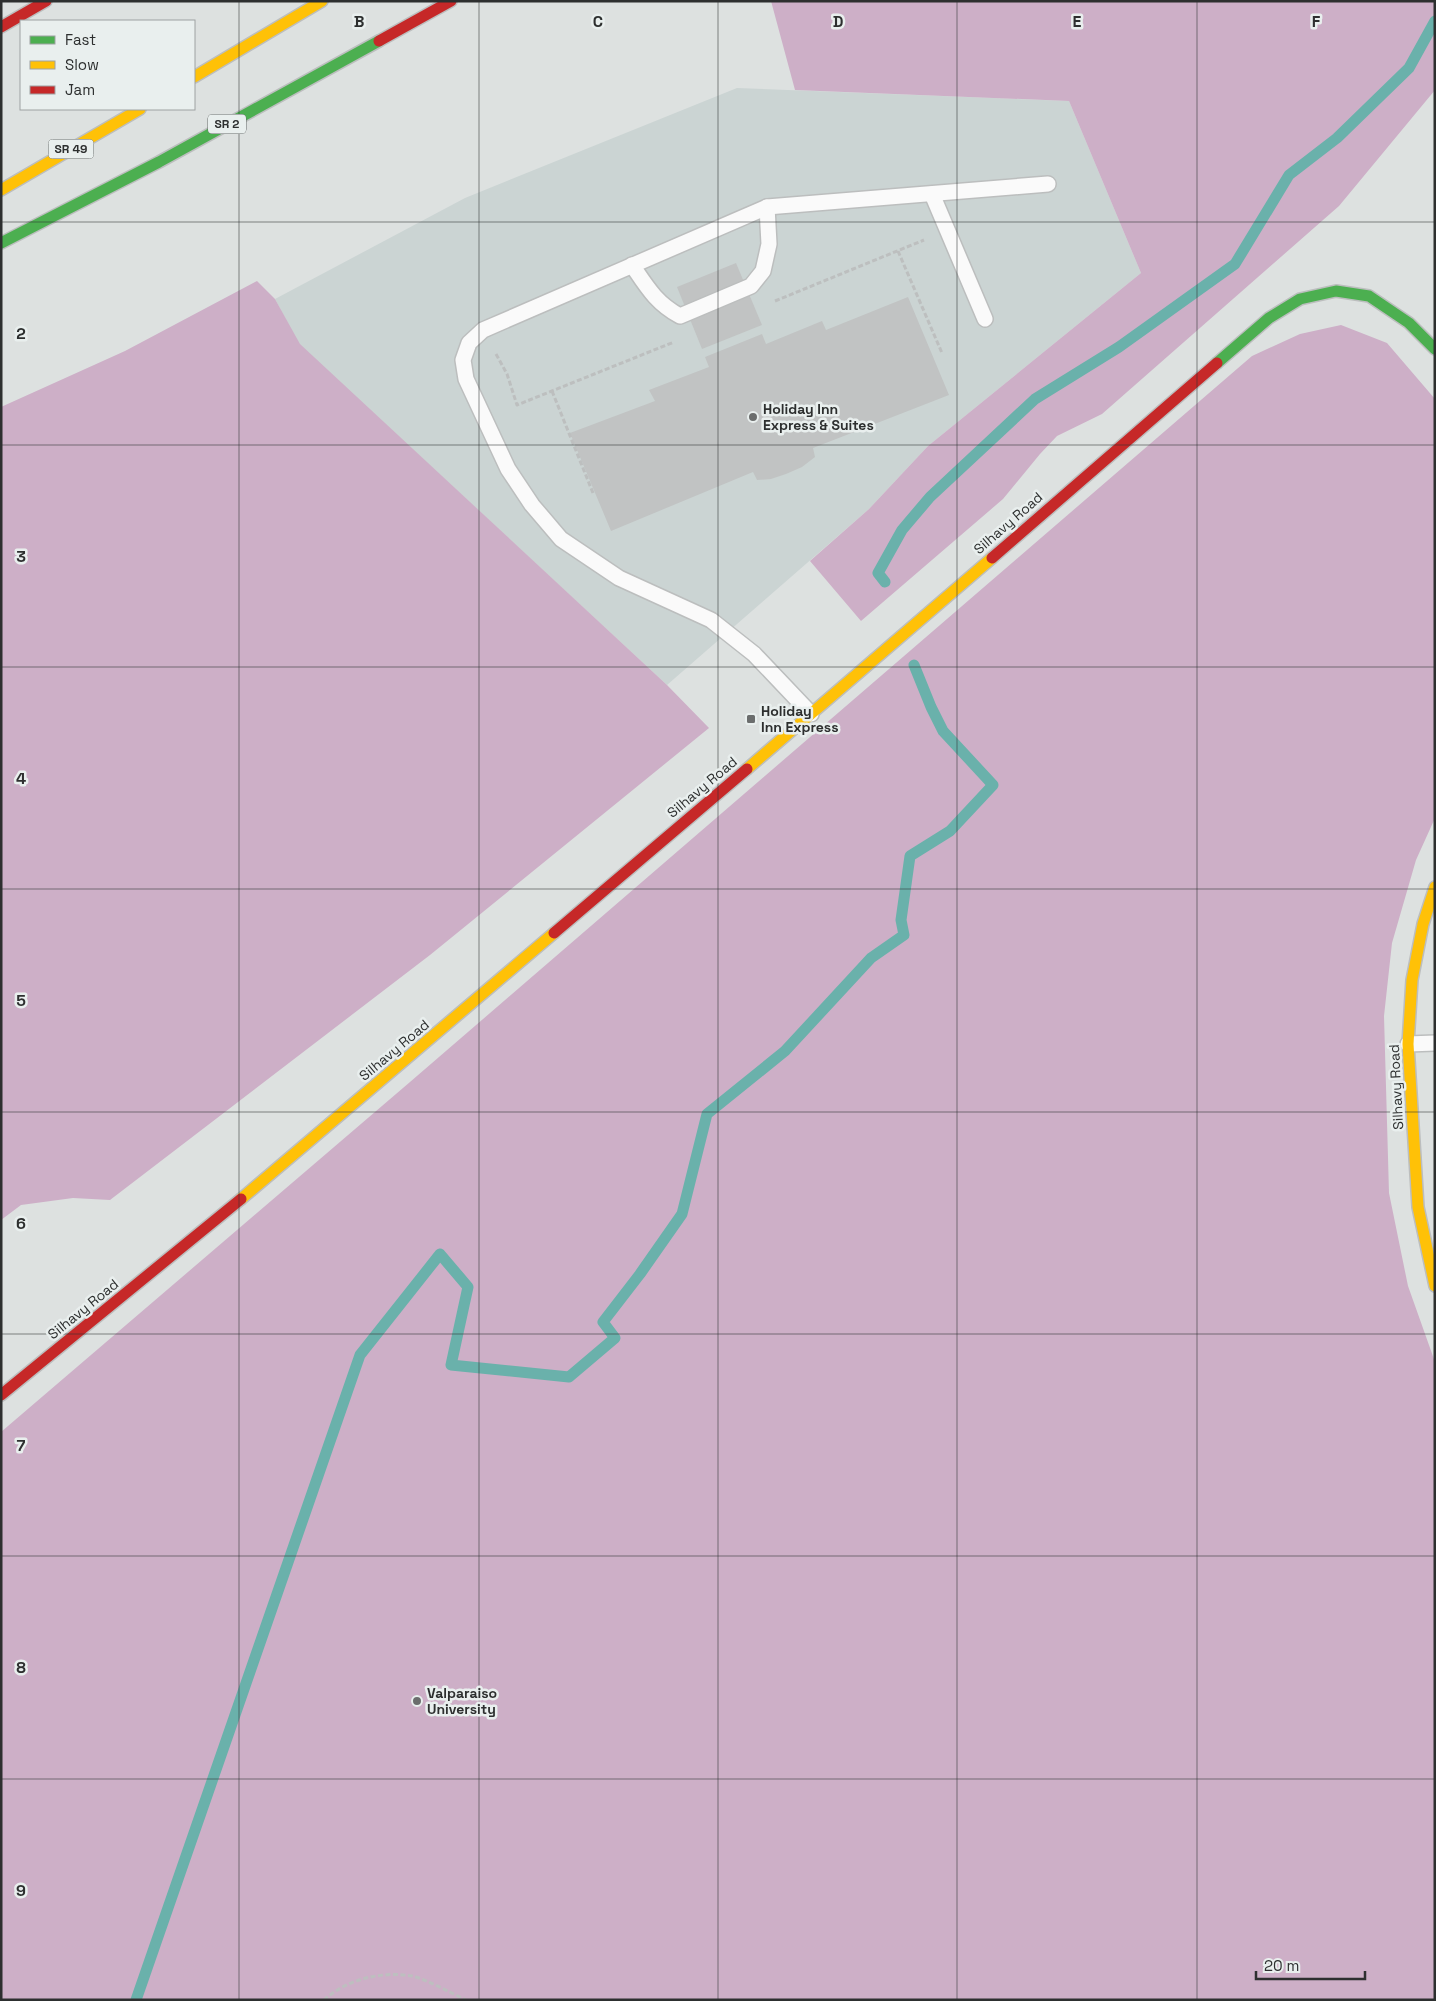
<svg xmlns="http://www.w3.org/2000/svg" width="1436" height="2001" font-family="'Space Grotesk',sans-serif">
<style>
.built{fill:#cbd4d3}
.forest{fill:#cdafc7}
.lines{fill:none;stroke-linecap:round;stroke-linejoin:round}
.stream{stroke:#6ab1ab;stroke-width:11}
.building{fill:#c1c3c3}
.lane-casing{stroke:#bcbebe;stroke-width:18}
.fast-casing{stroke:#bcbebe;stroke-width:14}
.slow-casing{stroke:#bcbebe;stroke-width:14}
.jam-casing{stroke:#bcbebe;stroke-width:14}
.path{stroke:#bdbfbf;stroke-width:3;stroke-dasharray:5 2.5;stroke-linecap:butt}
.lane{stroke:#fafafa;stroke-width:15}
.fast{stroke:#4caf50;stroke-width:11}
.slow{stroke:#ffc107;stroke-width:11}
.jam{stroke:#c62828;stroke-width:11}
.grid{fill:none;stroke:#2d2f2f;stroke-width:1;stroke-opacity:0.55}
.poi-dot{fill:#6b6d6d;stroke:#e9efee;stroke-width:2}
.labels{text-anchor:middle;stroke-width:5;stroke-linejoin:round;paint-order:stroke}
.shield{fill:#e9efee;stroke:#656968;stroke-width:1}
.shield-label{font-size:12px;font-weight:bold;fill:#2d2f2f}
.poi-label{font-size:14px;font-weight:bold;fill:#2d2f2f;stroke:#e9efee;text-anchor:start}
.street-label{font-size:14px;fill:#2d2f2f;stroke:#e9efee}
.grid-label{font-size:16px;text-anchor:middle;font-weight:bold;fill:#2d2f2f;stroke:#e9efee;stroke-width:5;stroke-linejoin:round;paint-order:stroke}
</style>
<rect width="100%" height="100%" fill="#dde1e0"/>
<path class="built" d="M 737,88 L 1069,101 L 1141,273 L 928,446 L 869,509 L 667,685 L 299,344 L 275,299 L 465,198 Z"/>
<g class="forest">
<path d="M 771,1 L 1435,1 L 1435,90 L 1339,206 L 1102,414 L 1057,436 L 1040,454 L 1003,499 L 861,621 L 810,561 L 869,509 L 928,446 L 1141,273 L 1069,101 L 795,90 Z"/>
<path d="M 257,281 L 275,299 L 300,344 L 667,685 L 709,728 L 430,955 L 110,1200 L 73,1198 L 21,1205 L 1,1220 L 1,407 L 125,351 Z"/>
<path d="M 1341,325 L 1387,343 L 1435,399 L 1435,818 L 1416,860 L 1392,943 L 1384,1016 L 1389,1193 L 1408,1286 L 1435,1362 L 1435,2000 L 1,2000 L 1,1432 L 410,1082 L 1252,356 L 1300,334 Z"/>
</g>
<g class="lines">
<g class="stream">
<path d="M 885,582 L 878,573 L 902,530 L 930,497 L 1035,399 L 1119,347 L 1235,264 L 1289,175 L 1337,138 L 1409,68 L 1435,21"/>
<path d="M 136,2000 L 360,1355 L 440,1254 L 468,1287 L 451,1365 L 569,1377 L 615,1338 L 603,1322 L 640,1274 L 682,1214 L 707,1114 L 785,1051 L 871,958 L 904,935 L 901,920 L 910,856 L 950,831 L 993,785 L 943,731 L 931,707 L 914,665"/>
</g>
</g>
<g class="building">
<path d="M 736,263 L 762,325 L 702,349 L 677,287 Z"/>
<path d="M 908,297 L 949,395 L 813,448 L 815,457 L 802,467 L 786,474 L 771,479 L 757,480 L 753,472 L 611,531 L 570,433 L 655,401 L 649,390 L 709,367 L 705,357 L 762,334 L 766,344 L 822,321 L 826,330 Z"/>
</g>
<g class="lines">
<g class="lane-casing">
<g id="lane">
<path d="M 932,194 L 985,319"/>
<path d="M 632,265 C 647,287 656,303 680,316 L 751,286 L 763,271 L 769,244 L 767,207"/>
<path d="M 811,714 L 754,654 L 711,620 L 619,578 L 561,539 L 532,505 L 508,469 L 466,379 L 463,360 L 469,343 L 483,330 L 767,207 L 1048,184"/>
<path d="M 1408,1044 L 1435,1043"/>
</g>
</g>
<g class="fast-casing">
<g id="fast">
<path d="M 1,243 L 159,162 L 379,41"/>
<path d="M 1217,363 L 1269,318 L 1300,299 L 1336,291 L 1369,296 L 1409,323 L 1435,349"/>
</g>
</g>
<g class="slow-casing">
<g id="slow">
<path d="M 194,77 L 322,1"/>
<path d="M 1,190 L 140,109"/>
<path d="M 747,769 L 992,558"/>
<path d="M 1435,887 L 1423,924 L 1412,980 L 1408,1044 L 1418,1207 L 1435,1286"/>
<path d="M 241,1199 L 554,933"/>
</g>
</g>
<g class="jam-casing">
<g id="jam">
<path d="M 1,27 L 46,1"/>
<path d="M 379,41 L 451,1"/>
<path d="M 992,558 L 1217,363"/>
<path d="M 554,933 L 747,769"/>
<path d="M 1,1395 L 241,1199"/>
</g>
</g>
<g class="path">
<path d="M 898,251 L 942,353"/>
<path d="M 775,301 L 924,240"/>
<path d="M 496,354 L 507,374 L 517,405 L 674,342"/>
<path d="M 552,391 L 593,493"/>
<path d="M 324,2000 C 347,1979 382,1971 412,1976 C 426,1979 451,1993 466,2000"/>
</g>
<use href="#lane" class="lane"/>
<use href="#fast" class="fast"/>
<use href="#slow" class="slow"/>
<use href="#jam" class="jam"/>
</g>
<path class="grid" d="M 239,1 L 239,2000M 479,1 L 479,2000M 718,1 L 718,2000M 957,1 L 957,2000M 1197,1 L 1197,2000M 1,222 L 1435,222M 1,445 L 1435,445M 1,667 L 1435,667M 1,889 L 1435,889M 1,1112 L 1435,1112M 1,1334 L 1435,1334M 1,1556 L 1435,1556M 1,1779 L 1435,1779"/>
<g class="poi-dot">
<circle cx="753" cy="417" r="5"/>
<rect x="746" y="714" width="10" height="10" rx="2.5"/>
<circle cx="417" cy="1701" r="5"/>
</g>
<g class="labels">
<g class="shield">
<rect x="208" y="114.5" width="38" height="19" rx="4"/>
<rect x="48.5" y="139.5" width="45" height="19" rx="4"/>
</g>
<g class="shield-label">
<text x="227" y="128">SR 2</text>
<text x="71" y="153">SR 49</text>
</g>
<g class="poi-label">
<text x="763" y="414">Holiday Inn<tspan x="763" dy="16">Express &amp; Suites</tspan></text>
<text x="761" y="716">Holiday<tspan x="761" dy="16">Inn Express</tspan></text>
<text x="427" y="1698">Valparaiso<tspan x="427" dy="16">University</tspan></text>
</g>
<g class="street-label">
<text transform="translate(1008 523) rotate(-41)" y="5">Silhavy Road</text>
<text transform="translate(702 787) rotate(-40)" y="5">Silhavy Road</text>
<text transform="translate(394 1050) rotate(-40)" y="5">Silhavy Road</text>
<text transform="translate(1396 1087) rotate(-93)" y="5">Silhavy Road</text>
<text transform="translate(83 1309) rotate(-39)" y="5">Silhavy Road</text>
</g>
</g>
<g class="grid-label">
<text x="359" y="27">B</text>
<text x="598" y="27">C</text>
<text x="838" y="27">D</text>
<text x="1077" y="27">E</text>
<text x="1316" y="27">F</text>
<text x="21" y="339">2</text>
<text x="21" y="562">3</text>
<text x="21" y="784">4</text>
<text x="21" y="1006">5</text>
<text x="21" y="1229">6</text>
<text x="21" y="1451">7</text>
<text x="21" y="1673">8</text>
<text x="21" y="1896">9</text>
</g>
<rect width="1436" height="2001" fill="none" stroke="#2d2f2f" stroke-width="5"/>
<rect x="20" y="20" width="175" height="90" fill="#e9efee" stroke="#9ea2a2"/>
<rect x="30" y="36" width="25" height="8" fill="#4caf50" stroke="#9ea2a2"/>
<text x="65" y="45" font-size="15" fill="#2d2f2f">Fast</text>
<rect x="30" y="61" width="25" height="8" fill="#ffc107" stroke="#9ea2a2"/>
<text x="65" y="70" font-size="15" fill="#2d2f2f">Slow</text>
<rect x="30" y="86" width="25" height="8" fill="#c62828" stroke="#9ea2a2"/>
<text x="65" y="95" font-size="15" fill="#2d2f2f">Jam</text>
<path d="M1256 1971v8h109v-8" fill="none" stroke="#2d2f2f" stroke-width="2.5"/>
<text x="1264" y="1971" font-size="15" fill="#2d2f2f" stroke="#e9efee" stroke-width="4" paint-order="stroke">20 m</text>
</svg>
